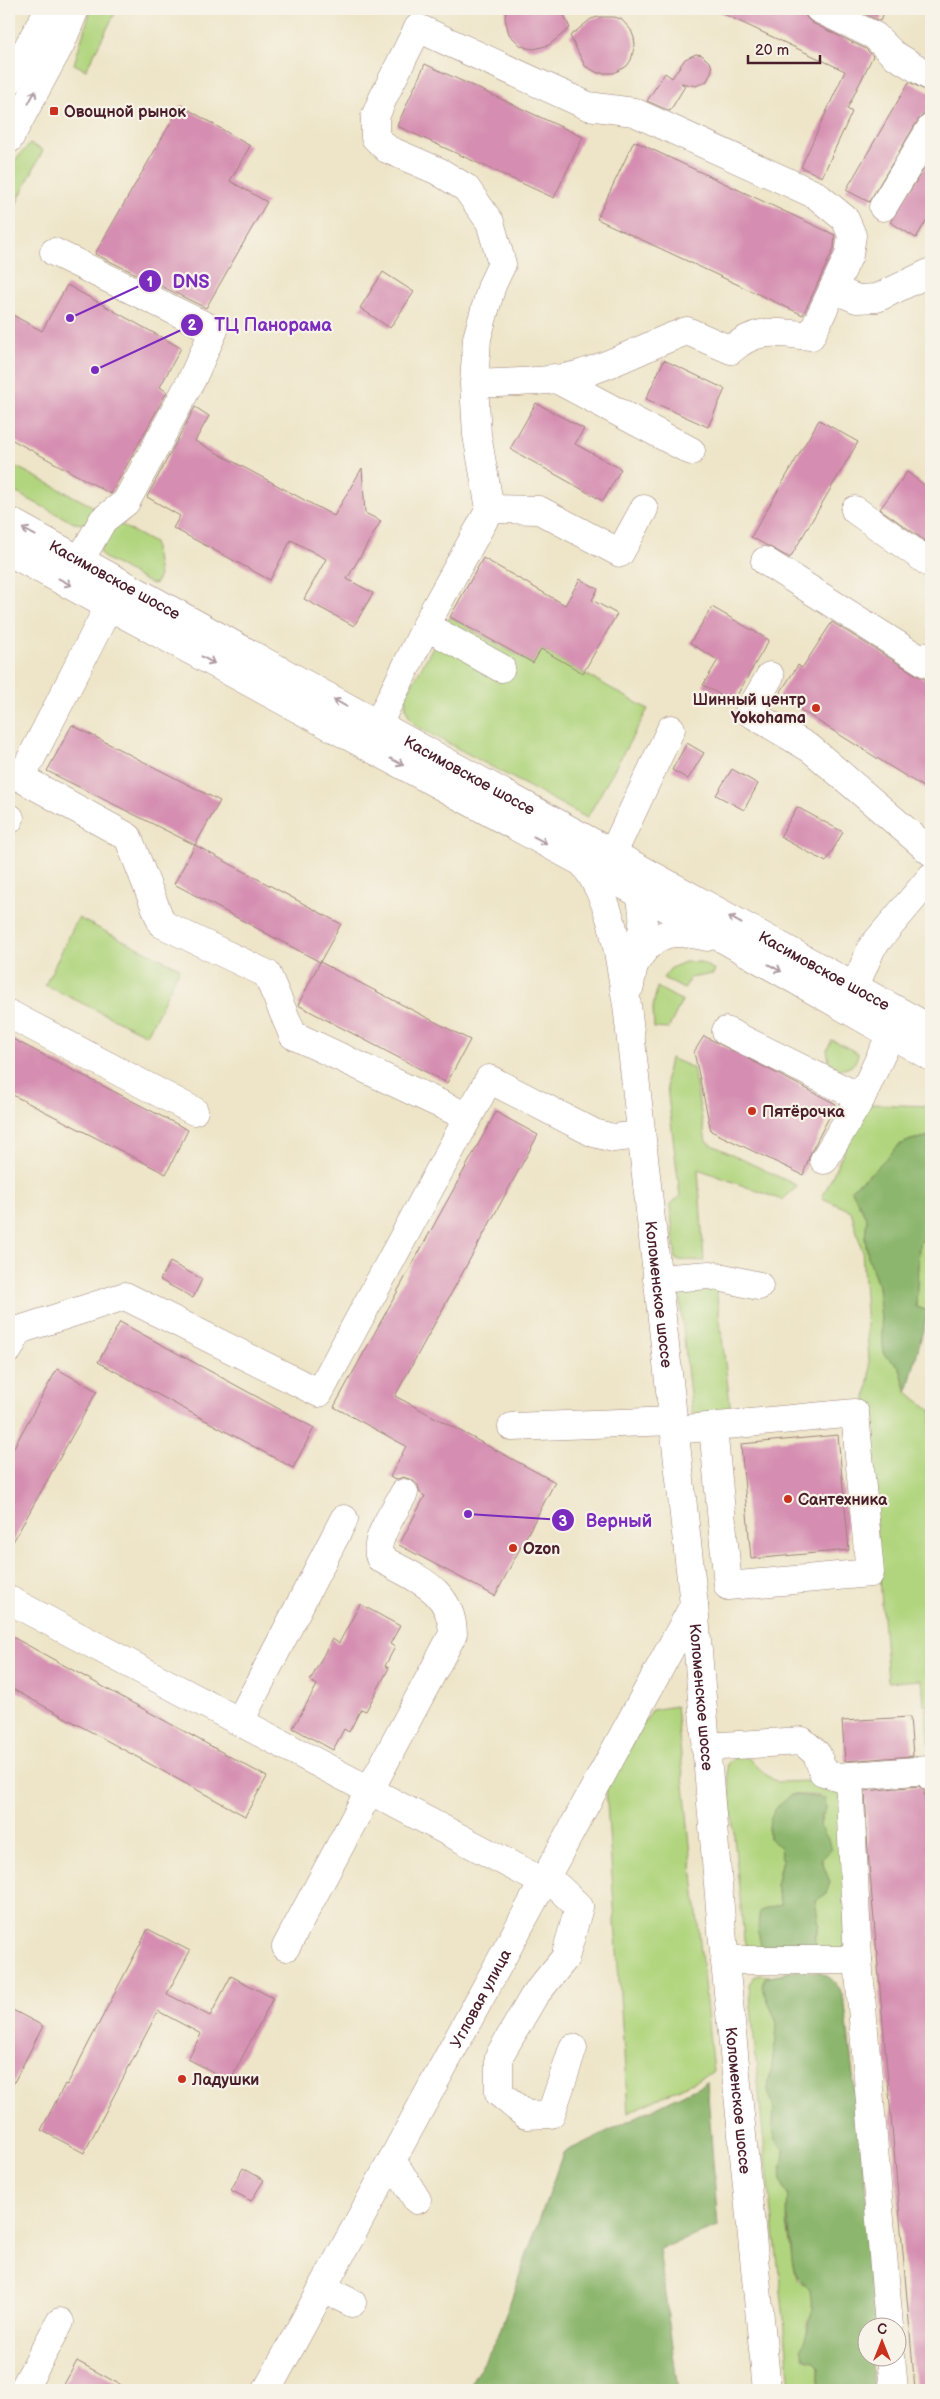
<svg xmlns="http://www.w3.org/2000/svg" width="940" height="2399" font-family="'Balsamiq Sans',sans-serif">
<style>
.green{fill:#b1d57e;stroke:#7e7a54}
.forest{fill:#8cb66d;stroke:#6b6a4c}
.building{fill:#d58eb1}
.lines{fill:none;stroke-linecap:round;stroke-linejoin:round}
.minor-casing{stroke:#9c827a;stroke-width:29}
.major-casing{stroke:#9c827a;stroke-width:29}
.minor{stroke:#fff;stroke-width:28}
.major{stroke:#fff;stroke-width:28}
.oneway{stroke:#ae9aa0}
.poi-dot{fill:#c8321e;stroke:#f7f3e8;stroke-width:2}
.labels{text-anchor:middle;stroke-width:4.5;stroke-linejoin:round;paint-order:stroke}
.poi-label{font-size:16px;font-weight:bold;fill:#4a1f2b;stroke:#f7f3e8;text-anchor:start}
.street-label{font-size:16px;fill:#4a1f2b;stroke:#f7f3e8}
.leader{fill:none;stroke:#7b2cbf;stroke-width:2}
.callout-dot{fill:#7b2cbf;stroke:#f7f3e8;stroke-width:2}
.mark-label{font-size:15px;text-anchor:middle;font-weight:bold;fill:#fff}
.callout-label{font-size:18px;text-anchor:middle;font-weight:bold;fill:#7b2cbf;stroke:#f7f3e8;stroke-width:4.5;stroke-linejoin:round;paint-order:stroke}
</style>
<rect width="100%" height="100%" fill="#f7f3e8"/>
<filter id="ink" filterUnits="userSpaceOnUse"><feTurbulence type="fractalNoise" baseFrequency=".02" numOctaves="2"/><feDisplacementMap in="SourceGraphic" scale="10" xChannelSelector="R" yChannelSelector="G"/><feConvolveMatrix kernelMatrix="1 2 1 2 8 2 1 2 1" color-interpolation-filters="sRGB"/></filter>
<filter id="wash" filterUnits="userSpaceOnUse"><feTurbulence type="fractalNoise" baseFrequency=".0096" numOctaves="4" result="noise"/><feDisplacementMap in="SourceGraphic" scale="20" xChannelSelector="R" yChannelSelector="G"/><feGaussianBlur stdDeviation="1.12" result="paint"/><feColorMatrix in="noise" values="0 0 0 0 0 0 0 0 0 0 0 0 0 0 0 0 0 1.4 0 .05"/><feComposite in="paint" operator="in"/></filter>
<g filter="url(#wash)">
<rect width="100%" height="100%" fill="#eee5c8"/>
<g class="green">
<path d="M 91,9 L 117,9 L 86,70 L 74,64 Z"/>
<path d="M 30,144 L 43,150 L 9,218 L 9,167 Z"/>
<path d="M 9,463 L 98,509 L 85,524 L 74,523 L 9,489 Z"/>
<path d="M 112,520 L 154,543 L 159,575 L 156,583 L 151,584 L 103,557 L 100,552 Z"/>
<path d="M 450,617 L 532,663 L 541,649 L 648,709 L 587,818 L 416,726 C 406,713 403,707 408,691 Z"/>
<path d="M 78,918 L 180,968 L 147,1035 L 45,985 Z"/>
<path d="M 685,962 L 700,962 L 715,970 L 713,974 L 690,978 L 684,989 L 663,978 L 671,968 Z"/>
<path d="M 657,987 L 682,1001 L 668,1029 L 654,1028 L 653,1008 Z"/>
<path d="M 832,1040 L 858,1053 C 857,1064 849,1070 839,1069 L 829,1061 L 827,1050 Z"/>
<path d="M 670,1058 L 693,1068 L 706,1142 L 798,1186 L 782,1200 L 698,1169 L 704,1261 L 676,1260 L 670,1205 L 680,1196 L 666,1079 Z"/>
<path d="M 866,1104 L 931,1106 L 931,1136 L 911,1140 L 899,1145 L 871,1173 L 851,1189 L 867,1219 L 865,1238 L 868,1257 L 878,1286 L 884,1355 L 899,1366 L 907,1392 L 931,1410 L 931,1703 L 924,1705 L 922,1680 L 888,1682 L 866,1398 L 870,1376 L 862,1250 L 851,1211 L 822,1198 Z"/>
<path d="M 931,1230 L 931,1300 L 928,1311 L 916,1307 L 919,1244 Z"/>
<path d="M 716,1288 L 731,1412 L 692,1414 L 679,1291 Z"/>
<path d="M 931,1704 L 931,1757 L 925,1708 Z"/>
<path d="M 676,1706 L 713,2072 L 628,2113 L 606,1788 L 652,1710 Z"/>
<path d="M 744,1756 C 759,1764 762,1775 778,1782 L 845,1780 L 846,1944 L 841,1952 L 811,1956 L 819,1925 L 815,1901 L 830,1882 C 820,1862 813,1829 826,1809 L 819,1796 C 812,1796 799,1793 792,1796 C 775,1802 768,1822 769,1838 L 780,1846 L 782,1859 L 776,1885 L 781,1905 L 762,1949 L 747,1948 L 744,1940 L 727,1764 L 734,1757 Z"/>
<path d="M 761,1975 L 769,1976 L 764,1979 L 762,1986 L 777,2023 L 776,2039 L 768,2090 L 774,2109 L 773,2126 L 784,2149 L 784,2160 L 781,2166 L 783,2187 L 788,2194 L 787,2223 L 794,2271 L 799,2281 L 808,2286 L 812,2296 L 814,2309 L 809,2319 L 806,2339 L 819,2367 L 819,2388 L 816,2390 L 790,2390 L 784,2318 L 762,2125 L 749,1984 L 754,1977 Z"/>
</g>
<g class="forest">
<path d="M 931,1136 L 931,1230 L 919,1244 L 916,1307 L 928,1311 L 907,1392 L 899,1366 L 884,1355 L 878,1286 L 868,1257 L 865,1238 L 867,1219 L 851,1189 L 871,1173 L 899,1145 L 911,1140 Z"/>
<path d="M 792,1795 L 825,1798 L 826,1809 L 821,1817 L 820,1826 L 828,1839 L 831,1850 L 821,1860 L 830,1882 L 826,1894 L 815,1901 L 819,1925 L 815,1935 L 816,1950 L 762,1949 C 758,1936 757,1925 760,1911 L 781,1904 L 776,1885 L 782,1859 L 780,1847 L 769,1838 C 767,1819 775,1804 792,1795 Z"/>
<path d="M 794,1971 C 823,1970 837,1975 845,2004 L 881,2326 L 868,2326 L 868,2356 L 874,2357 L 872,2365 L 874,2390 L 816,2390 L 819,2388 L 819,2367 L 815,2361 L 804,2359 L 801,2348 C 808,2335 817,2302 809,2289 C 805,2282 798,2280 795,2271 C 790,2260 792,2248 790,2237 C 788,2220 786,2211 788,2194 C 776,2179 784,2166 784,2149 L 775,2140 L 773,2126 L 774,2109 L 768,2090 L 776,2039 L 777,2023 L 762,1986 L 764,1979 L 769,1976 Z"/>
<path d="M 707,2082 L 718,2227 L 659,2249 L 678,2390 L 467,2390 L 497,2339 L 563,2153 Z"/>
</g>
<g id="blocks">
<g class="building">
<path d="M 506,9 L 561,9 L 570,28 L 549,45 L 534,49 L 527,48 L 520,45 L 509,34 L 505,19 Z"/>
<path d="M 713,9 L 804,9 L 806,17 L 812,23 L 866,49 L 873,56 L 847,109 L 852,112 L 822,177 L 801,167 L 845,71 Z"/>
<path d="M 854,9 L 886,9 L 880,21 Z"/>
<path d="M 598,17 L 614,17 L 621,19 L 631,30 L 634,38 L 635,45 L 631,60 L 627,66 L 614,73 L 598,73 L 585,66 L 570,36 L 591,19 Z"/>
<path d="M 696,54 L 702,55 L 711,64 L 712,70 L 707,81 L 696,86 L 681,83 L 685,86 L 670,111 L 647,101 L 665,73 L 672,78 L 685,59 Z"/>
<path d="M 425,64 L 583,137 L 554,198 L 397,126 Z"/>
<path d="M 909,82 L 931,93 L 931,112 L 923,115 L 918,120 L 869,202 L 846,190 Z"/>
<path d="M 181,105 L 250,146 L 230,181 L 267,202 L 206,308 L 95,254 Z"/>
<path d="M 634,141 L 835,235 L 834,248 L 803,315 L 597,219 Z"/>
<path d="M 931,158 L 931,213 L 916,238 L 890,222 Z"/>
<path d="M 383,272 L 414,292 L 390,328 L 360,308 Z"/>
<path d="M 67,285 L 181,348 L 160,387 L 167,392 L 111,494 L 9,438 L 9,313 L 42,331 Z"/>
<path d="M 664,360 L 725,389 L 708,427 L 646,399 Z"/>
<path d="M 536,403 L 584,429 L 575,444 L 621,469 L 603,501 L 510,449 Z"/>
<path d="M 195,407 L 209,416 L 195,441 L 334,516 L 362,468 L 365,513 L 381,521 L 347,579 L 373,593 L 354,626 L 304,599 L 326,559 L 291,540 L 270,580 L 173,528 L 180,516 L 147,497 Z"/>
<path d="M 819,420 L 858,442 L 790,558 L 751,537 Z"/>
<path d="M 907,472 L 931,490 L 931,545 L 880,509 Z"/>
<path d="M 483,558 L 565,605 L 580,579 L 598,589 L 592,600 L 617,614 L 583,673 L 541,649 L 533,663 L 450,617 Z"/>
<path d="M 712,607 L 769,640 L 733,702 L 703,685 L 718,660 L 690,643 Z"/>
<path d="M 832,622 L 918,676 L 931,682 L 931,792 L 778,696 L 798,665 L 802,668 Z"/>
<path d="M 72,725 L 220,801 L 195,845 L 47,771 Z"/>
<path d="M 687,743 L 704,753 L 688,779 L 672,770 Z"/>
<path d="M 732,769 L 758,784 L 744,810 L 716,795 Z"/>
<path d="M 797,807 L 843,832 L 826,862 L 780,837 Z"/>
<path d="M 195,845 L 341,924 L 320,962 L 174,884 Z"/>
<path d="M 320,962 L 470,1040 L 447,1083 L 298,1005 Z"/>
<path d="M 704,1036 L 836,1104 L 811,1152 L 803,1175 L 711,1131 L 694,1052 Z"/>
<path d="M 9,1037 L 188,1130 L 166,1174 L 9,1093 Z"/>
<path d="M 496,1112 L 538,1135 L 395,1396 L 555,1482 L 495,1596 L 399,1545 L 425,1496 L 420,1493 L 418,1485 L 412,1480 L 403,1477 L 395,1480 L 390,1477 L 406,1446 L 334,1407 Z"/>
<path d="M 170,1262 L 202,1279 L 193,1298 L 160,1280 Z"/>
<path d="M 120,1322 L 314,1428 L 293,1468 L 98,1362 Z"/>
<path d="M 57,1369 L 97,1391 L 9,1549 L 9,1456 Z"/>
<path d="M 838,1435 L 849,1550 L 751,1559 L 741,1444 Z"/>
<path d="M 360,1604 L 400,1626 L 390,1644 L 395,1647 L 385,1666 L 389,1668 L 366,1711 L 361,1709 L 349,1732 L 344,1729 L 333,1750 L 293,1728 L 317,1685 L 310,1681 L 322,1658 L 332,1639 L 339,1643 Z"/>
<path d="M 9,1635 L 267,1777 L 245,1816 L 9,1687 Z"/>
<path d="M 910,1717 L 913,1756 L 845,1761 L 842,1721 Z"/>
<path d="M 919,1786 L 924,1790 L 931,1877 L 931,2390 L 915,2390 L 868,1852 L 865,1791 Z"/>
<path d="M 148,1929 L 190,1951 L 167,1994 L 210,2016 L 231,1976 L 273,1998 L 230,2081 L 188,2059 L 201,2034 L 158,2011 L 84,2153 L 41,2130 L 65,2084 L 67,2085 Z"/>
<path d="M 9,2008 L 43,2026 L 9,2092 Z"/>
<path d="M 243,2168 L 264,2180 L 251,2201 L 231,2190 Z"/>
<path d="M 77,2361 L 130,2390 L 61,2390 Z"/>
</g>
</g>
</g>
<g filter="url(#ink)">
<use href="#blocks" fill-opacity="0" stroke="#9c827a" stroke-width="1"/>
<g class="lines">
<g class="minor-casing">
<g id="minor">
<path d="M 819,9 L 875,36 L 893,54 L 931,77"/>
<path d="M 883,207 L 931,128"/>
<path d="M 54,252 L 214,330 L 192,379 L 126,502 L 103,520 L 80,560"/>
<path d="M 833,289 L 857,299 L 877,298 L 931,272"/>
<path d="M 554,378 L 691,451"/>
<path d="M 490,509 L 539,510 L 620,553 L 644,509"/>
<path d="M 855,510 L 931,564"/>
<path d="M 765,561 L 926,663 L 931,655"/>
<path d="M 109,606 L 21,778 L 128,837 L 162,924 L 267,974 L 293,1035 L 468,1117"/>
<path d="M 426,626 L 501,668"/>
<path d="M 770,676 L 749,712 L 811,749 L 931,852"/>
<path d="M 378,724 L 435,608 L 490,509 L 477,435 L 474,384 L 477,338 L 492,285 L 502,264 L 490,222 L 466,188 L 438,171 L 387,149 L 375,137 L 375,117 L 383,98 L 418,28 L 588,106 L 634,112 L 816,195 L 845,219 L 852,235 L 849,255 L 811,336 C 778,333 758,326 731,350 L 687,331 C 652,343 620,362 584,373 C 554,383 506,382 474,384"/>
<path d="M 9,820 L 10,818"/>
<path d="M 613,853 L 671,729"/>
<path d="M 846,1007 L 872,947 L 931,877"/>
<path d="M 9,1014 L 194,1111"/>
<path d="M 726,1031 L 861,1098 L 891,1034"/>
<path d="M 824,1160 L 861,1098"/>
<path d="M 657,1279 L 710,1275 L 759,1286"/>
<path d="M 9,1349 L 19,1330 L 125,1296 L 319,1393 L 489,1079 L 594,1133 L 613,1138 L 641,1135"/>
<path d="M 512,1427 L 674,1421"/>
<path d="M 675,1430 L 855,1413 L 870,1573 L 728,1586 L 713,1427"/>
<path d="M 9,1600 L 545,1883 L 558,1887 L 579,1907 L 565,1958 L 534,1996 L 499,2056 L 499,2093 L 526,2115 L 551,2114 L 573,2048"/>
<path d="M 240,1721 L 344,1519"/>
<path d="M 705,1747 L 802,1741 L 817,1754 L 823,1772 L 839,1777 L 928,1770 L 931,1777"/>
<path d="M 849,1776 L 858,1960 L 889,2326"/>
<path d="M 286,1947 L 453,1634 C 452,1588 414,1578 380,1558 C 372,1541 396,1509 404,1493"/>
<path d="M 725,1960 L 858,1960"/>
<path d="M 392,2160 L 417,2200"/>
<path d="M 322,2288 L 352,2303"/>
<path d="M 891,2356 L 894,2390"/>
<path d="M 23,2390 L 60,2322"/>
<path id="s1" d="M 267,2390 L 694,1605"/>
</g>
</g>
<g class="major-casing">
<g id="major">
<path d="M 9,81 L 49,9"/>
<path d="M 9,139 L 61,43 L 75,9"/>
<path id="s2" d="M 9,521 L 931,1029"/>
<path d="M 9,552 L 727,941 L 931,1057"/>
<path id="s3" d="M 584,864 C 615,907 618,954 627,1005 L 694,1605 L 722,1931 L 767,2390"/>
<path d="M 636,962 C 654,930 675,929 707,937"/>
<path d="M 630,986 C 635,945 654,925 635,883"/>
</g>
</g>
<use href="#minor" class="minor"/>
<use href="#major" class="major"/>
</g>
<defs><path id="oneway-shaft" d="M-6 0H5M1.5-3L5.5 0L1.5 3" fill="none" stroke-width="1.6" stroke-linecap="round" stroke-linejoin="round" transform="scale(1.25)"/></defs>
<g class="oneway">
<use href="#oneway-shaft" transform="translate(32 97) rotate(-62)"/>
<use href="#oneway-shaft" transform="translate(29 532) rotate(-152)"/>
<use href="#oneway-shaft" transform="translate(65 582) rotate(28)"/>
<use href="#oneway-shaft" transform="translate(208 660) rotate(29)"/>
<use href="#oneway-shaft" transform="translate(340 703) rotate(-151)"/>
<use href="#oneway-shaft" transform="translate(397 762) rotate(28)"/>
<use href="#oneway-shaft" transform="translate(540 840) rotate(28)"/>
<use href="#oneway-shaft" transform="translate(735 920) rotate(-151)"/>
<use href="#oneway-shaft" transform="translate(775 968) rotate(29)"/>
</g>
</g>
<g class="poi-dot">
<rect x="49" y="106" width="10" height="10" rx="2.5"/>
<circle cx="816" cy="708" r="5"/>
<circle cx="752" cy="1111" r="5"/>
<circle cx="788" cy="1499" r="5"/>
<circle cx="513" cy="1548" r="5"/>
<circle cx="182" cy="2079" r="5"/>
</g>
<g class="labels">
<g class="poi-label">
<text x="64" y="117">Овощной рынок</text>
<text x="806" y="705" text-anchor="end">Шинный центр<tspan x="806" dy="18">Yokohama</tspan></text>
<text x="762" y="1117">Пятёрочка</text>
<text x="798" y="1505">Сантехника</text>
<text x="523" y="1554">Ozon</text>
<text x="192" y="2085">Ладушки</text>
</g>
<g class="street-label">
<text dy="6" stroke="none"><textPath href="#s2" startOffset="121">Касимовское шоссе</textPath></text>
<text dy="6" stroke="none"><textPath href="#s2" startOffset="526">Касимовское шоссе</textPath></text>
<text dy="6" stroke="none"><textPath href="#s2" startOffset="931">Касимовское шоссе</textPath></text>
<text dy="6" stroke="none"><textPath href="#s3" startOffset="440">Коломенское шоссе</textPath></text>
<text dy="6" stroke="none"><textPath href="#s3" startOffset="845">Коломенское шоссе</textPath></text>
<text dy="6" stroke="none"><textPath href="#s1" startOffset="446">Угловая улица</textPath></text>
<text dy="6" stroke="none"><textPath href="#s3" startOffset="1250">Коломенское шоссе</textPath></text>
</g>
</g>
<path class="leader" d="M70 318L150 281M95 370L192 325M468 1514L563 1520"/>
<g class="callout-dot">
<circle cx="70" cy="318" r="5"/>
<circle cx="95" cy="370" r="5"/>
<circle cx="468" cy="1514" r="5"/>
<circle cx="150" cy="281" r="12"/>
<circle cx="192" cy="325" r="12"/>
<circle cx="563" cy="1520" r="12"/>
</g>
<g class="mark-label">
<text x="150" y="287">1</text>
<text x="192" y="330">2</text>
<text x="563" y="1526">3</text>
</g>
<g class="callout-label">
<text x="191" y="288">DNS</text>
<text x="273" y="331">ТЦ Панорама</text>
<text x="619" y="1527">Верный</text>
</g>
<rect width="940" height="2399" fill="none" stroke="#f7f3e8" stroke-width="30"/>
<g transform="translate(882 2342)"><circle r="24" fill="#f7f3e8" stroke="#b29e9c"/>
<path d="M0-4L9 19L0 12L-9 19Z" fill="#c8321e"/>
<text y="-8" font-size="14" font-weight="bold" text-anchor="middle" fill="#4a1f2b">С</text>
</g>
<path d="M748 55v8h72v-8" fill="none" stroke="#4a1f2b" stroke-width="2.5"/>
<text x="755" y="55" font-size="15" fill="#4a1f2b" stroke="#f7f3e8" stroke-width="4" paint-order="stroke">20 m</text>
</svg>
